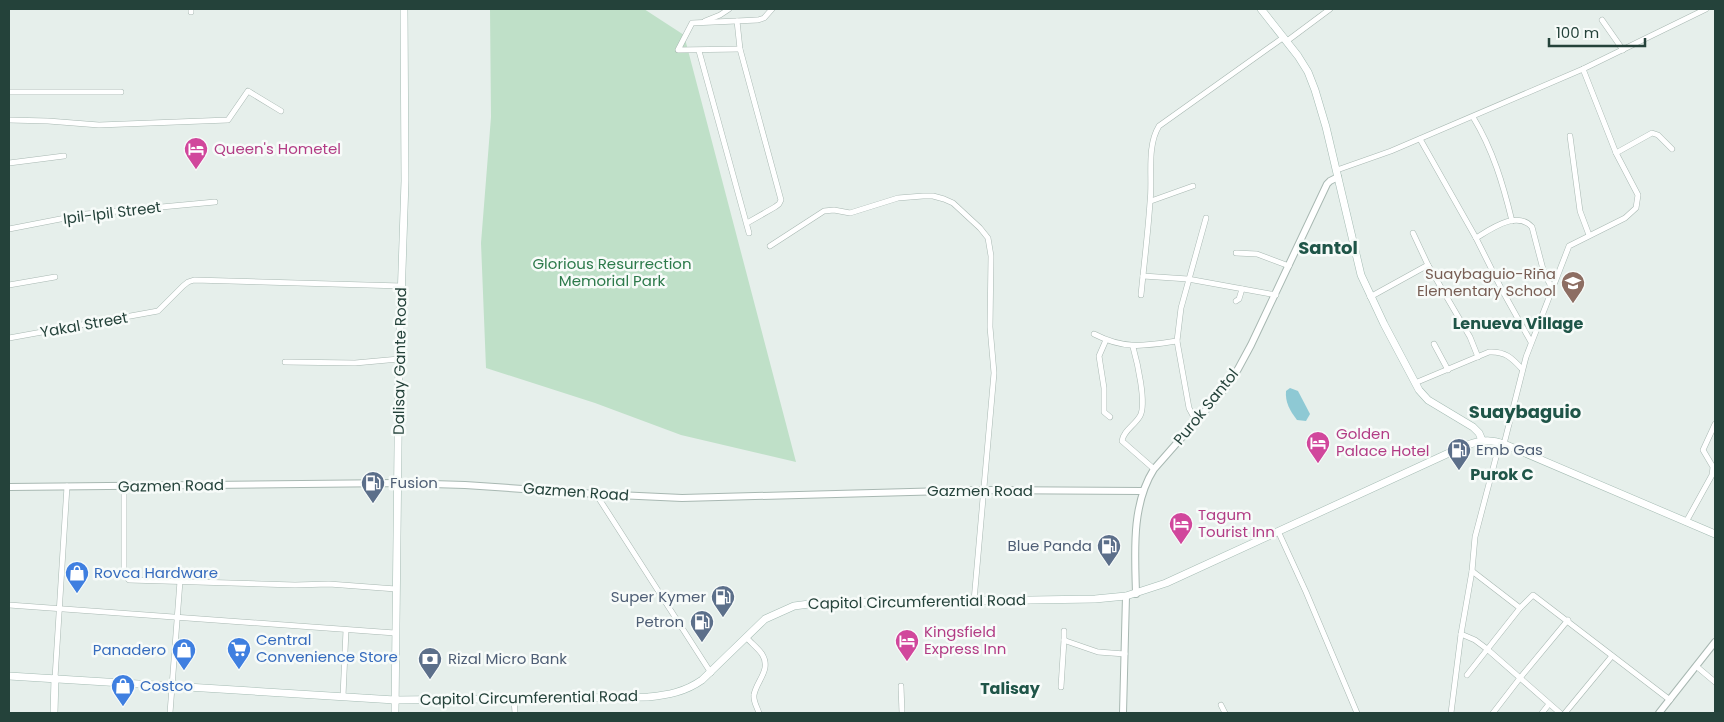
<svg xmlns="http://www.w3.org/2000/svg" width="1724" height="722" font-family="Poppins,sans-serif">
<style>
.green{fill:#bfe0c8}
.water{fill:#8ec9d4}
.lines{fill:none;stroke-linecap:round;stroke-linejoin:round}
.minor-casing{stroke:#a8b8b2;stroke-width:6}
.tertiary-casing{stroke:#a8b8b2;stroke-width:8}
.secondary-casing{stroke:#a4bbb3;stroke-width:8}
.minor{stroke:#fff;stroke-width:5}
.tertiary{stroke:#fff;stroke-width:6}
.secondary{stroke:#fff;stroke-width:7}
.labels{text-anchor:middle;stroke-width:5;stroke-linejoin:round;paint-order:stroke}
.hotel-label{font-size:15px;fill:#b23c85;stroke:#f7fbf9;text-anchor:start}
.street-label{font-size:15px;fill:#24423a;stroke:#f7fbf9}
.park-label{font-size:15px;fill:#2d7a4b;stroke:#f7fbf9}
.education-label{font-size:15px;fill:#785e54;stroke:#f7fbf9;text-anchor:end}
.service-label{font-size:15px;fill:#4e5e75;stroke:#f7fbf9;text-anchor:start}
.shop-label{font-size:15px;fill:#366cbe;stroke:#f7fbf9;text-anchor:start}
.neighbourhood-label{font-size:16px;font-weight:bold;fill:#1f5548;stroke:#f7fbf9}
.quarter-label{font-size:18px;font-weight:bold;fill:#1f5548;stroke:#f7fbf9}
</style>
<rect width="100%" height="100%" fill="#e6efeb"/>
<path class="green" d="M 490,9 L 644,9 L 684,35 L 796,462 L 681,435 L 595,403 L 486,368 L 481,243 L 491,117 Z"/>
<path class="water" d="M 1290,388 L 1298,391 L 1310,414 L 1306,421 L 1297,420 C 1290,411 1285,402 1286,391 Z"/>
<g class="lines">
<g class="minor-casing">
<g id="minor">
<path d="M 191,12 L 191,9"/>
<path d="M 1602,20 L 1623,50"/>
<path d="M 705,21 L 720,15 L 729,9"/>
<path d="M 737,21 L 740,49 L 781,200 L 779,204 L 775,207 L 747,223"/>
<path d="M 1287,41 L 1330,9"/>
<path d="M 740,49 L 678,50 L 692,23 L 758,20 L 764,18 L 772,9"/>
<path d="M 699,51 L 749,233"/>
<path d="M 9,92 L 121,92"/>
<path d="M 1473,117 C 1493,150 1503,184 1512,221"/>
<path d="M 9,120 L 48,121 L 99,125 L 228,120 L 248,91 L 281,111"/>
<path d="M 1570,136 L 1580,211 L 1589,235"/>
<path d="M 1420,139 L 1476,238 C 1491,229 1517,210 1532,227 L 1544,273 L 1552,288"/>
<path d="M 1616,153 L 1652,133 L 1658,135 L 1672,149"/>
<path d="M 9,163 L 64,156"/>
<path d="M 1337,170 L 1391,151 L 1583,69 L 1706,9"/>
<path d="M 1151,201 L 1193,186"/>
<path d="M 9,229 L 86,214 L 215,202"/>
<path d="M 1413,233 L 1428,265 L 1470,337 L 1478,357"/>
<path d="M 1476,238 L 1502,290 L 1531,342"/>
<path d="M 770,246 L 824,211 L 834,210 L 850,213 L 898,198 L 923,196 L 933,196 L 944,199 L 953,203 L 980,228 L 988,238 L 991,256 L 990,327 L 994,373 L 974,601"/>
<path d="M 1236,253 L 1257,254 L 1289,266"/>
<path d="M 1143,276 L 1188,279 L 1276,295"/>
<path d="M 9,285 L 55,277"/>
<path d="M 1141,295 C 1144,264 1148,233 1150,202 C 1153,178 1146,147 1159,126 L 1284,37"/>
<path d="M 1370,297 L 1428,265"/>
<path d="M 1236,301 L 1239,299 L 1242,289"/>
<path d="M 1094,334 C 1125,350 1145,346 1177,341"/>
<path d="M 9,338 L 158,311 L 183,286 L 188,282 L 194,280 L 402,286"/>
<path d="M 1106,340 L 1099,356 L 1104,388 L 1104,412 L 1110,417"/>
<path d="M 1434,344 L 1448,370"/>
<path d="M 1133,347 C 1137,361 1147,404 1140,416 C 1135,425 1123,431 1122,441 L 1154,469"/>
<path d="M 285,362 L 355,363 L 399,359"/>
<path d="M 1415,383 L 1489,352 C 1505,351 1512,358 1522,369"/>
<path d="M 1196,421 L 1189,408 L 1177,341 L 1181,308 L 1206,218"/>
<path d="M 1504,444 L 1526,357 L 1569,246 L 1625,218 L 1636,208 L 1638,195 L 1616,153 L 1583,69"/>
<path d="M 124,486 L 124,575 L 129,580 L 295,585 L 329,584 L 396,589"/>
<path d="M 596,494 L 711,673"/>
<path d="M 1686,522 L 1712,475 L 1713,467 L 1703,450 L 1715,424"/>
<path d="M 1278,531 L 1306,592 L 1357,713"/>
<path d="M 1472,571 L 1520,608"/>
<path d="M 9,605 L 395,633"/>
<path d="M 1064,631 L 1064,640 L 1066,641 L 1098,652 L 1125,654"/>
<path d="M 1461,634 L 1475,640 L 1487,649 L 1560,713"/>
<path d="M 746,637 C 751,643 758,648 762,654 C 772,670 756,681 754,695 C 753,701 757,707 759,713"/>
<path d="M 1696,666 L 1715,682"/>
<path d="M 1467,675 L 1520,608 L 1533,595 L 1670,700"/>
<path d="M 55,678 L 67,486"/>
<path d="M 901,686 L 902,713"/>
<path d="M 1061,687 L 1064,640"/>
<path d="M 343,696 L 346,630"/>
<path d="M 514,699 L 515,713"/>
<path d="M 1221,705 L 1225,713"/>
<path d="M 170,713 L 180,581"/>
<path d="M 1451,713 L 1461,634 L 1472,571 L 1475,537 L 1500,442"/>
<path d="M 1493,713 L 1520,678 L 1568,620"/>
<path d="M 1542,713 L 1549,704"/>
<path d="M 1565,713 L 1612,656"/>
</g>
</g>
<g class="tertiary-casing">
<g id="tertiary">
<path d="M 9,487 L 398,483 L 465,485 L 596,494 L 682,498 L 984,490 L 1142,491"/>
<path d="M 1136,594 C 1135,553 1131,505 1154,469 L 1227,386 L 1238,369 L 1251,345 L 1327,184 L 1330,181 L 1338,177"/>
<path d="M 1123,713 L 1126,596"/>
<path d="M 1659,713 L 1715,642"/>
</g>
</g>
<g class="secondary-casing">
<g id="secondary">
<path d="M 1261,9 L 1298,56 L 1308,72 L 1315,90 L 1326,127 L 1361,275 L 1384,324 L 1419,390 L 1428,400 L 1473,427 L 1479,433 L 1482,440"/>
<path d="M 9,676 L 395,700 L 648,697 C 668,695 685,692 702,680 L 765,619 L 794,606 L 817,603 L 1095,599 L 1126,596 L 1166,583 L 1462,447 C 1477,441 1489,438 1504,444 L 1715,534"/>
<path d="M 54,713 L 55,678"/>
<path d="M 395,713 L 399,359 L 405,181 L 404,9"/>
</g>
</g>
<use href="#minor" class="minor"/>
<use href="#tertiary" class="tertiary"/>
<use href="#secondary" class="secondary"/>
</g>
<defs>
<g id="hotel-pin" transform="scale(1.25)"><path d="M0 17L-7.5 6A9.5 9.5 0 1 1 7.5 6Z" fill="#d1479c" stroke="#f7fbf9"/><path d="M-6-4.5h1.5V1H6V5H4.5V3h-9V5H-6ZM-4 0a1.8 1.8 0 1 1 3.6 0ZM.5 0V-2.5h3Q6-2.5 6 0Z" fill="#fff"/></g>
<g id="school-pin" transform="scale(1.25)"><path d="M0 17L-7.5 6A9.5 9.5 0 1 1 7.5 6Z" fill="#8d6e63" stroke="#f7fbf9"/><path d="M0-5L7-2L0 1L-7-2ZM-4 1L0 2.5L4 1V4Q0 6-4 4Z" fill="#fff"/></g>
<g id="fuel-pin" transform="scale(1.25)"><path d="M0 17L-7.5 6A9.5 9.5 0 1 1 7.5 6Z" fill="#5c6f8a" stroke="#f7fbf9"/><path d="M-5.5-6h7V0h2V4h1.3V-2.5L3-4.5l.8-.8L6-3V5H2.5V1h-1V6h-7ZM-4.2-4.7v3.2H.2V-4.7Z" fill="#fff"/></g>
<g id="shop-pin" transform="scale(1.25)"><path d="M0 17L-7.5 6A9.5 9.5 0 1 1 7.5 6Z" fill="#3f7fe0" stroke="#f7fbf9"/><path d="M-5-2.5h2.3a2.7 3.5 0 0 1 5.4 0H5L5.5 6h-11ZM-1.5-2.5h3a1.5 2.3 0 0 0-3 0Z" fill="#fff"/></g>
<g id="supermarket-pin" transform="scale(1.25)"><path d="M0 17L-7.5 6A9.5 9.5 0 1 1 7.5 6Z" fill="#3f7fe0" stroke="#f7fbf9"/><path d="M-6-5.5h2.5l.6 2H6L4.5 2H-2.5L-4.4-4H-6ZM-1.5 3.2a1.3 1.3 0 1 0 .1 0ZM3 3.2a1.3 1.3 0 1 0 .1 0Z" fill="#fff"/></g>
<g id="bank-pin" transform="scale(1.25)"><path d="M0 17L-7.5 6A9.5 9.5 0 1 1 7.5 6Z" fill="#5c6f8a" stroke="#f7fbf9"/><path d="M-6-4H6V4H-6ZM0-2.3a2.3 2.3 0 1 0 0 4.6a2.3 2.3 0 1 0 0-4.6Z" fill="#fff"/></g>
</defs>
<g fill-rule="evenodd">
<use href="#hotel-pin" x="196" y="149"/>
<use href="#school-pin" x="1573" y="283"/>
<use href="#hotel-pin" x="1318" y="443"/>
<use href="#fuel-pin" x="1459" y="450"/>
<use href="#fuel-pin" x="373" y="483"/>
<use href="#hotel-pin" x="1181" y="524"/>
<use href="#fuel-pin" x="1109" y="546"/>
<use href="#shop-pin" x="77" y="573"/>
<use href="#fuel-pin" x="723" y="597"/>
<use href="#fuel-pin" x="702" y="622"/>
<use href="#hotel-pin" x="907" y="641"/>
<use href="#supermarket-pin" x="239" y="649"/>
<use href="#shop-pin" x="184" y="650"/>
<use href="#bank-pin" x="430" y="659"/>
<use href="#shop-pin" x="123" y="686"/>
</g>
<g class="labels">
<g class="hotel-label">
<text x="214" y="154">Queen's Hometel</text>
<text x="1336" y="439">Golden<tspan x="1336" dy="17">Palace Hotel</tspan></text>
<text x="1198" y="520">Tagum<tspan x="1198" dy="17">Tourist Inn</tspan></text>
<text x="924" y="637">Kingsfield<tspan x="924" dy="17">Express Inn</tspan></text>
</g>
<g class="street-label">
<text transform="translate(112 213) rotate(-7)" y="5">Ipil-Ipil Street</text>
<text transform="translate(84 325) rotate(-10)" y="5">Yakal Street</text>
<text transform="translate(400 361) rotate(-89)" y="5">Dalisay Gante Road</text>
<text transform="translate(1206 407) rotate(-51)" y="5">Purok Santol</text>
<text transform="translate(171 486) rotate(-1)" y="5">Gazmen Road</text>
<text x="980" y="496">Gazmen Road</text>
<text transform="translate(576 492) rotate(4)" y="5">Gazmen Road</text>
<text transform="translate(917 602) rotate(-1)" y="5">Capitol Circumferential Road</text>
<text transform="translate(529 698) rotate(-1)" y="5">Capitol Circumferential Road</text>
</g>
<g class="park-label">
<text x="612" y="269">Glorious Resurrection<tspan x="612" dy="17">Memorial Park</tspan></text>
</g>
<g class="education-label">
<text x="1556" y="279">Suaybaguio-Riña<tspan x="1556" dy="17">Elementary School</tspan></text>
</g>
<g class="service-label">
<text x="1476" y="455">Emb Gas</text>
<text x="390" y="488">Fusion</text>
<text x="1092" y="551" text-anchor="end">Blue Panda</text>
<text x="706" y="602" text-anchor="end">Super Kymer</text>
<text x="684" y="627" text-anchor="end">Petron</text>
<text x="448" y="664">Rizal Micro Bank</text>
</g>
<g class="shop-label">
<text x="94" y="578">Rovca Hardware</text>
<text x="256" y="645">Central<tspan x="256" dy="17">Convenience Store</tspan></text>
<text x="166" y="655" text-anchor="end">Panadero</text>
<text x="140" y="691">Costco</text>
</g>
<g class="neighbourhood-label">
<text x="1518" y="329">Lenueva Village</text>
<text x="1502" y="480">Purok C</text>
<text x="1010" y="694">Talisay</text>
</g>
<g class="quarter-label">
<text x="1328" y="254">Santol</text>
<text x="1525" y="418">Suaybaguio</text>
</g>
</g>
<rect width="1724" height="722" fill="none" stroke="#24423a" stroke-width="20"/>
<path d="M1549 38v8h96v-8" fill="none" stroke="#24423a" stroke-width="2.5"/>
<text x="1556" y="38" font-size="15" fill="#24423a" stroke="#f7fbf9" stroke-width="4" paint-order="stroke">100 m</text>
</svg>
